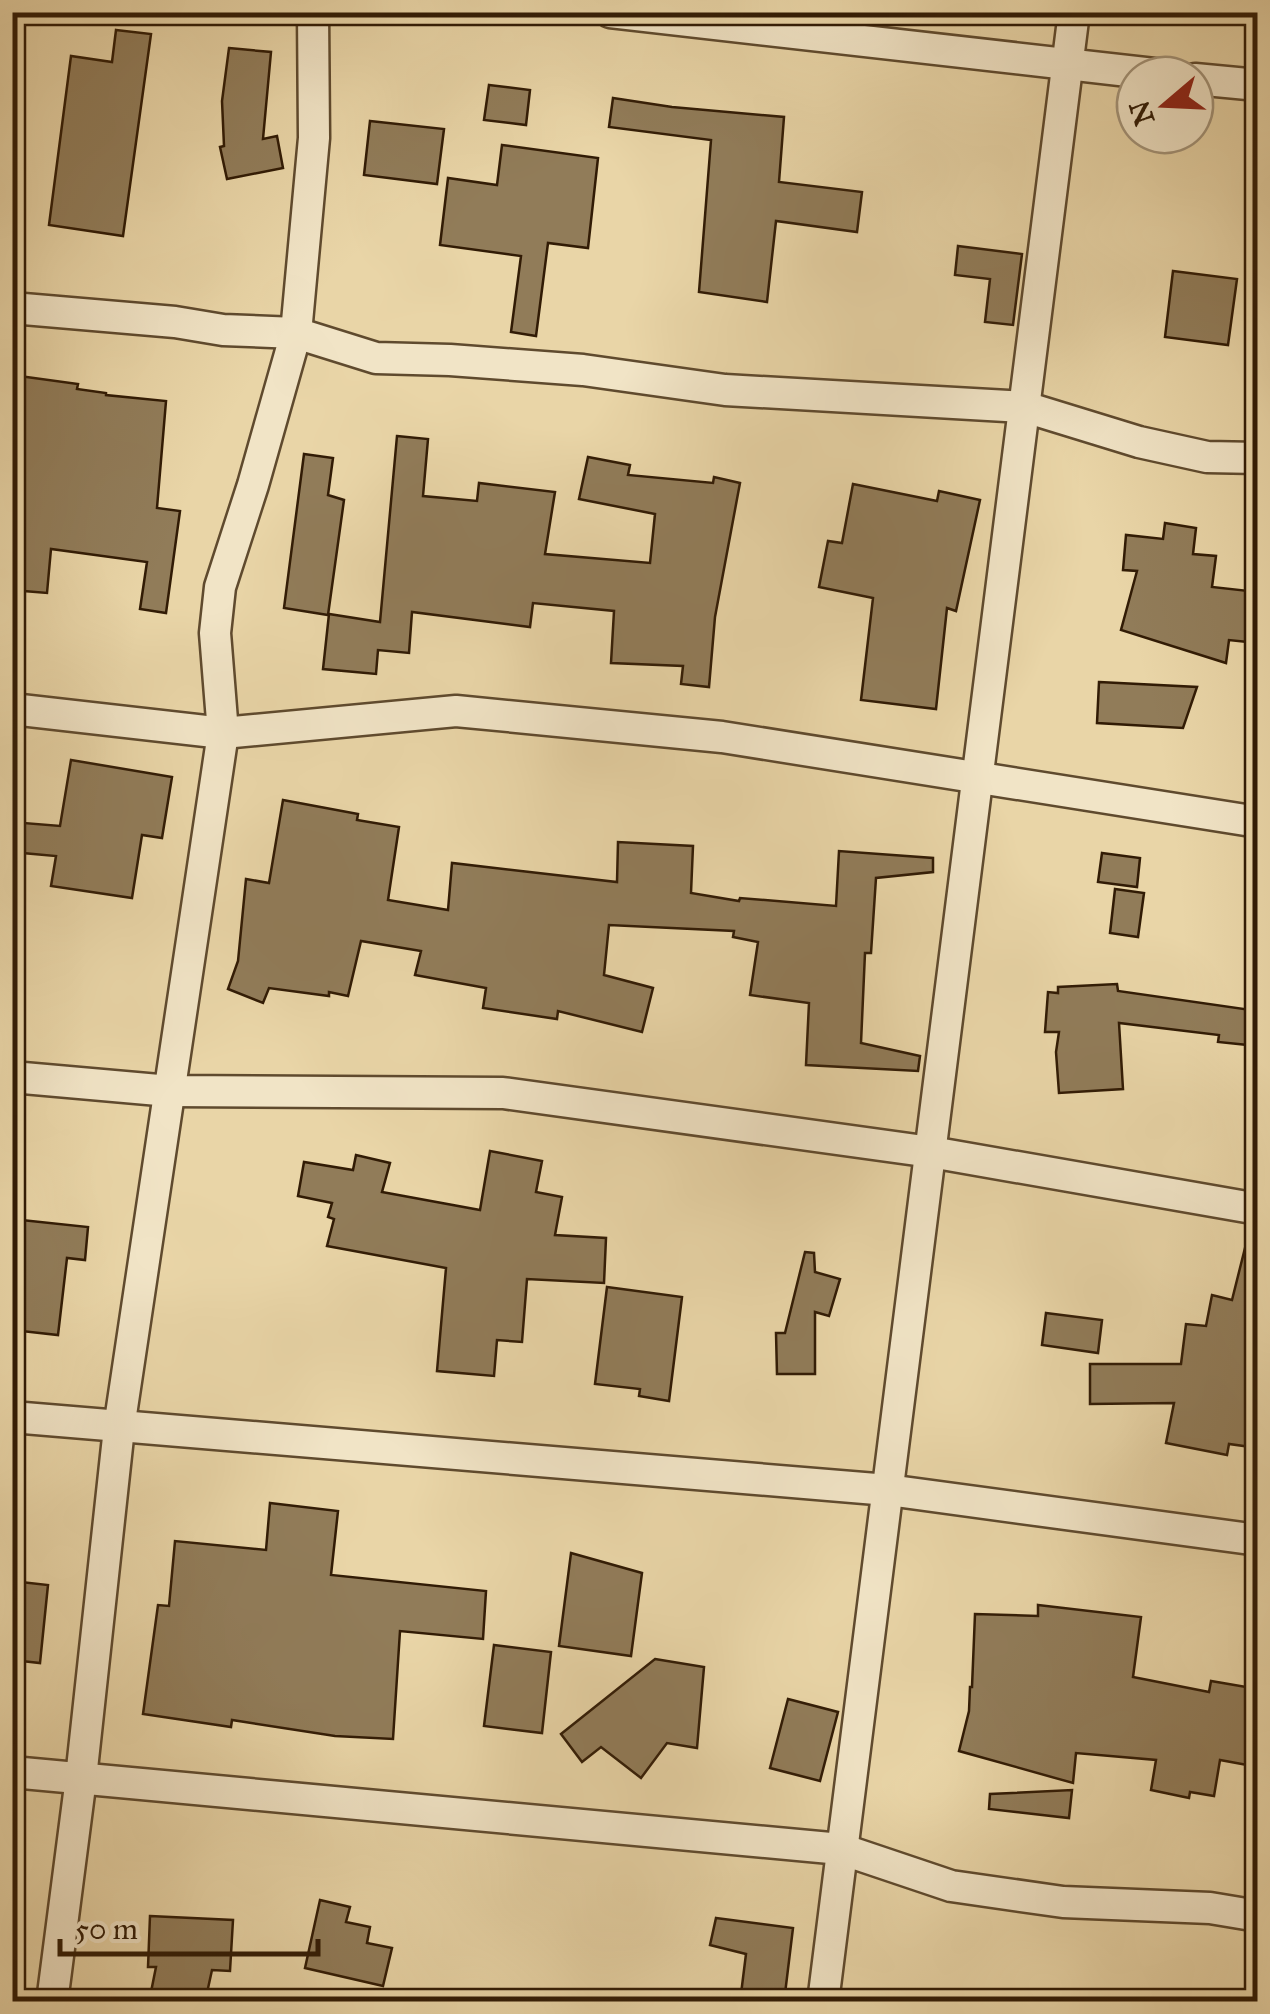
<svg xmlns="http://www.w3.org/2000/svg" width="1270" height="2014" font-family="'IM FELL Great Primer',serif">
<style>
.building{fill:#917c59;stroke:#311b05;stroke-width:2.5}
.lines{fill:none;stroke-linecap:round;stroke-linejoin:round}
.minor-casing{stroke:#5f4a2e;stroke-width:35}
.minor{stroke:#f1e4c6;stroke-width:30}
</style>
<rect width="100%" height="100%" fill="#e9d5a7"/>
<filter id="stains"><feTurbulence type="fractalNoise" baseFrequency=".002" numOctaves="4"/><feColorMatrix values="0 0 0 0 .2 0 0 0 0 .09 0 0 0 0 .02 0 0 0 .5 -.17"/></filter>
<radialGradient id="worn" r=".72"><stop offset=".6" stop-color="#630" stop-opacity="0"/><stop offset="1" stop-color="#630" stop-opacity=".3"/></radialGradient>
<g class="building">
<path d="M 116,30 L 151,34 L 123,236 L 49,225 L 71,56 L 112,62 Z"/>
<path d="M 229,48 L 271,52 L 263,139 L 277,136 L 283,168 L 227,179 L 220,147 L 224,146 L 222,101 Z"/>
<path d="M 489,85 L 530,90 L 526,125 L 484,120 Z"/>
<path d="M 613,98 L 672,107 L 784,117 L 779,182 L 862,192 L 857,232 L 776,221 L 767,302 L 699,292 L 711,140 L 609,127 Z"/>
<path d="M 370,121 L 444,129 L 437,184 L 364,175 Z"/>
<path d="M 502,145 L 598,158 L 588,248 L 548,243 L 536,336 L 511,332 L 521,256 L 440,245 L 448,178 L 497,185 Z"/>
<path d="M 958,246 L 1022,254 L 1013,325 L 985,322 L 990,279 L 955,275 Z"/>
<path d="M 1173,271 L 1237,279 L 1228,345 L 1165,337 Z"/>
<path d="M 12,375 L 78,384 L 77,389 L 106,393 L 106,395 L 166,401 L 157,508 L 180,511 L 166,613 L 140,609 L 147,562 L 51,549 L 47,593 L 12,590 Z"/>
<path d="M 397,436 L 428,439 L 423,496 L 477,501 L 479,483 L 555,492 L 545,554 L 650,563 L 655,514 L 579,499 L 588,457 L 630,465 L 628,475 L 713,483 L 714,477 L 740,483 L 715,617 L 709,687 L 681,684 L 683,666 L 611,663 L 614,611 L 533,603 L 530,627 L 412,612 L 409,653 L 378,650 L 376,674 L 323,669 L 329,614 L 380,622 Z"/>
<path d="M 304,454 L 333,458 L 328,495 L 344,500 L 328,615 L 284,608 Z"/>
<path d="M 853,484 L 937,501 L 939,491 L 980,500 L 956,611 L 947,608 L 936,709 L 861,700 L 873,598 L 819,587 L 828,541 L 842,543 Z"/>
<path d="M 1165,523 L 1196,528 L 1193,554 L 1216,556 L 1212,587 L 1258,592 L 1258,643 L 1229,640 L 1226,663 L 1121,630 L 1137,571 L 1123,570 L 1126,535 L 1163,539 Z"/>
<path d="M 1099,682 L 1197,687 L 1183,728 L 1097,723 Z"/>
<path d="M 71,760 L 172,777 L 162,838 L 142,835 L 132,898 L 51,886 L 56,856 L 12,852 L 12,822 L 60,826 Z"/>
<path d="M 283,800 L 358,814 L 357,820 L 399,827 L 388,900 L 448,910 L 452,863 L 617,882 L 618,842 L 693,846 L 691,893 L 739,901 L 740,898 L 836,906 L 839,851 L 933,858 L 933,872 L 876,878 L 871,953 L 865,953 L 861,1043 L 920,1056 L 918,1071 L 806,1065 L 809,1003 L 750,995 L 758,942 L 733,937 L 734,931 L 609,925 L 604,975 L 653,988 L 642,1032 L 558,1011 L 557,1019 L 483,1008 L 486,988 L 415,975 L 421,951 L 361,941 L 348,996 L 329,992 L 329,996 L 269,988 L 263,1003 L 228,989 L 238,961 L 246,879 L 269,883 Z"/>
<path d="M 1102,853 L 1140,858 L 1137,887 L 1098,882 Z"/>
<path d="M 1115,889 L 1144,893 L 1138,937 L 1110,933 Z"/>
<path d="M 1117,984 L 1118,991 L 1258,1011 L 1258,1046 L 1218,1042 L 1219,1035 L 1119,1023 L 1123,1089 L 1059,1093 L 1056,1052 L 1059,1032 L 1045,1032 L 1048,992 L 1058,993 L 1058,987 Z"/>
<path d="M 490,1151 L 542,1161 L 536,1192 L 562,1197 L 555,1235 L 606,1238 L 604,1283 L 527,1279 L 522,1342 L 497,1340 L 494,1376 L 437,1371 L 446,1268 L 327,1246 L 334,1219 L 328,1217 L 332,1203 L 298,1196 L 304,1162 L 353,1170 L 356,1155 L 390,1163 L 382,1192 L 480,1210 Z"/>
<path d="M 12,1219 L 88,1227 L 85,1260 L 67,1258 L 58,1335 L 12,1330 Z"/>
<path d="M 1247,1240 L 1258,1241 L 1258,1313 L 1250,1378 L 1258,1379 L 1258,1448 L 1229,1444 L 1227,1455 L 1166,1443 L 1174,1403 L 1090,1404 L 1090,1364 L 1181,1364 L 1186,1324 L 1206,1326 L 1212,1295 L 1232,1300 Z"/>
<path d="M 805,1252 L 814,1253 L 815,1272 L 840,1279 L 829,1316 L 815,1312 L 815,1374 L 777,1374 L 776,1333 L 785,1333 Z"/>
<path d="M 607,1287 L 682,1297 L 669,1401 L 639,1396 L 640,1389 L 595,1384 Z"/>
<path d="M 1046,1313 L 1102,1320 L 1098,1353 L 1042,1345 Z"/>
<path d="M 270,1503 L 338,1511 L 331,1575 L 486,1591 L 483,1639 L 400,1631 L 393,1739 L 335,1736 L 232,1720 L 231,1727 L 143,1714 L 158,1605 L 169,1606 L 175,1541 L 266,1550 Z"/>
<path d="M 571,1553 L 642,1573 L 631,1656 L 559,1646 Z"/>
<path d="M 12,1581 L 48,1585 L 40,1663 L 12,1660 Z"/>
<path d="M 1038,1605 L 1141,1617 L 1133,1677 L 1209,1692 L 1211,1681 L 1258,1689 L 1258,1767 L 1220,1760 L 1214,1796 L 1190,1792 L 1189,1798 L 1151,1790 L 1156,1760 L 1076,1753 L 1073,1783 L 959,1751 L 969,1711 L 970,1687 L 972,1687 L 975,1614 L 1038,1616 Z"/>
<path d="M 494,1645 L 551,1652 L 542,1733 L 484,1726 Z"/>
<path d="M 655,1659 L 704,1667 L 697,1748 L 667,1743 L 641,1778 L 601,1747 L 582,1762 L 561,1734 Z"/>
<path d="M 788,1699 L 838,1712 L 820,1781 L 770,1768 Z"/>
<path d="M 1072,1790 L 1069,1818 L 989,1809 L 990,1794 Z"/>
<path d="M 320,1900 L 350,1907 L 346,1922 L 370,1927 L 367,1943 L 392,1948 L 383,1986 L 305,1968 Z"/>
<path d="M 150,1916 L 233,1920 L 230,1971 L 212,1970 L 205,2002 L 149,2002 L 156,1967 L 148,1967 Z"/>
<path d="M 716,1918 L 793,1928 L 784,2002 L 740,2002 L 746,1954 L 710,1945 Z"/>
</g>
<g class="lines">
<g class="minor-casing">
<g id="minor">
<path d="M 610,12 L 1163,75"/>
<path d="M 1195,79 L 1258,85"/>
<path d="M 12,308 L 175,322 L 223,330 L 296,333 L 376,358 L 450,360 L 583,370 L 725,390 L 1025,407 L 1139,442 L 1207,457 L 1258,458"/>
<path d="M 12,709 L 223,733 L 456,711 L 722,737 L 1258,822"/>
<path d="M 12,1077 L 170,1091 L 503,1093 L 931,1152 L 1258,1209"/>
<path d="M 12,1417 L 888,1490 L 1258,1540"/>
<path d="M 12,1772 L 841,1849 L 951,1886 L 1063,1902 L 1210,1908 L 1258,1916"/>
<path d="M 52,2002 L 81,1778 L 119,1428 L 223,733 L 215,633 L 220,587 L 253,485 L 296,333 L 314,138 L 313,12"/>
<path d="M 823,2002 L 1074,12"/>
</g>
</g>
<use href="#minor" class="minor"/>
</g>
<rect width="1270" height="2014" fill="none" stroke="#e9d5a7" stroke-width="50"/>
<rect x="15" y="15" width="1240" height="1984" fill="none" stroke="#311b05" stroke-width="5"/>
<rect x="25" y="25" width="1220" height="1964" fill="none" stroke="#311b05" stroke-width="2.5"/>
<g transform="translate(1165 105) rotate(251)"><circle r="48" fill="#f1e4c6" stroke="#a49479" stroke-width="2.5"/>
<path d="M0-8L18 38L0 25L-18 38Z" fill="#8f2418"/>
<text y="-15" font-size="28" font-weight="bold" text-anchor="middle" fill="#311b05">N</text>
</g>
<path d="M60 1939v15h258v-15" fill="none" stroke="#311b05" stroke-width="5"/>
<text x="75" y="1939" font-size="30" fill="#311b05" stroke="#f1e4c6" stroke-width="8" paint-order="stroke">50 m</text>
<rect width="100%" height="100%" filter="url(#stains)"/>
<rect width="100%" height="100%" fill="url(#worn)"/>
</svg>
